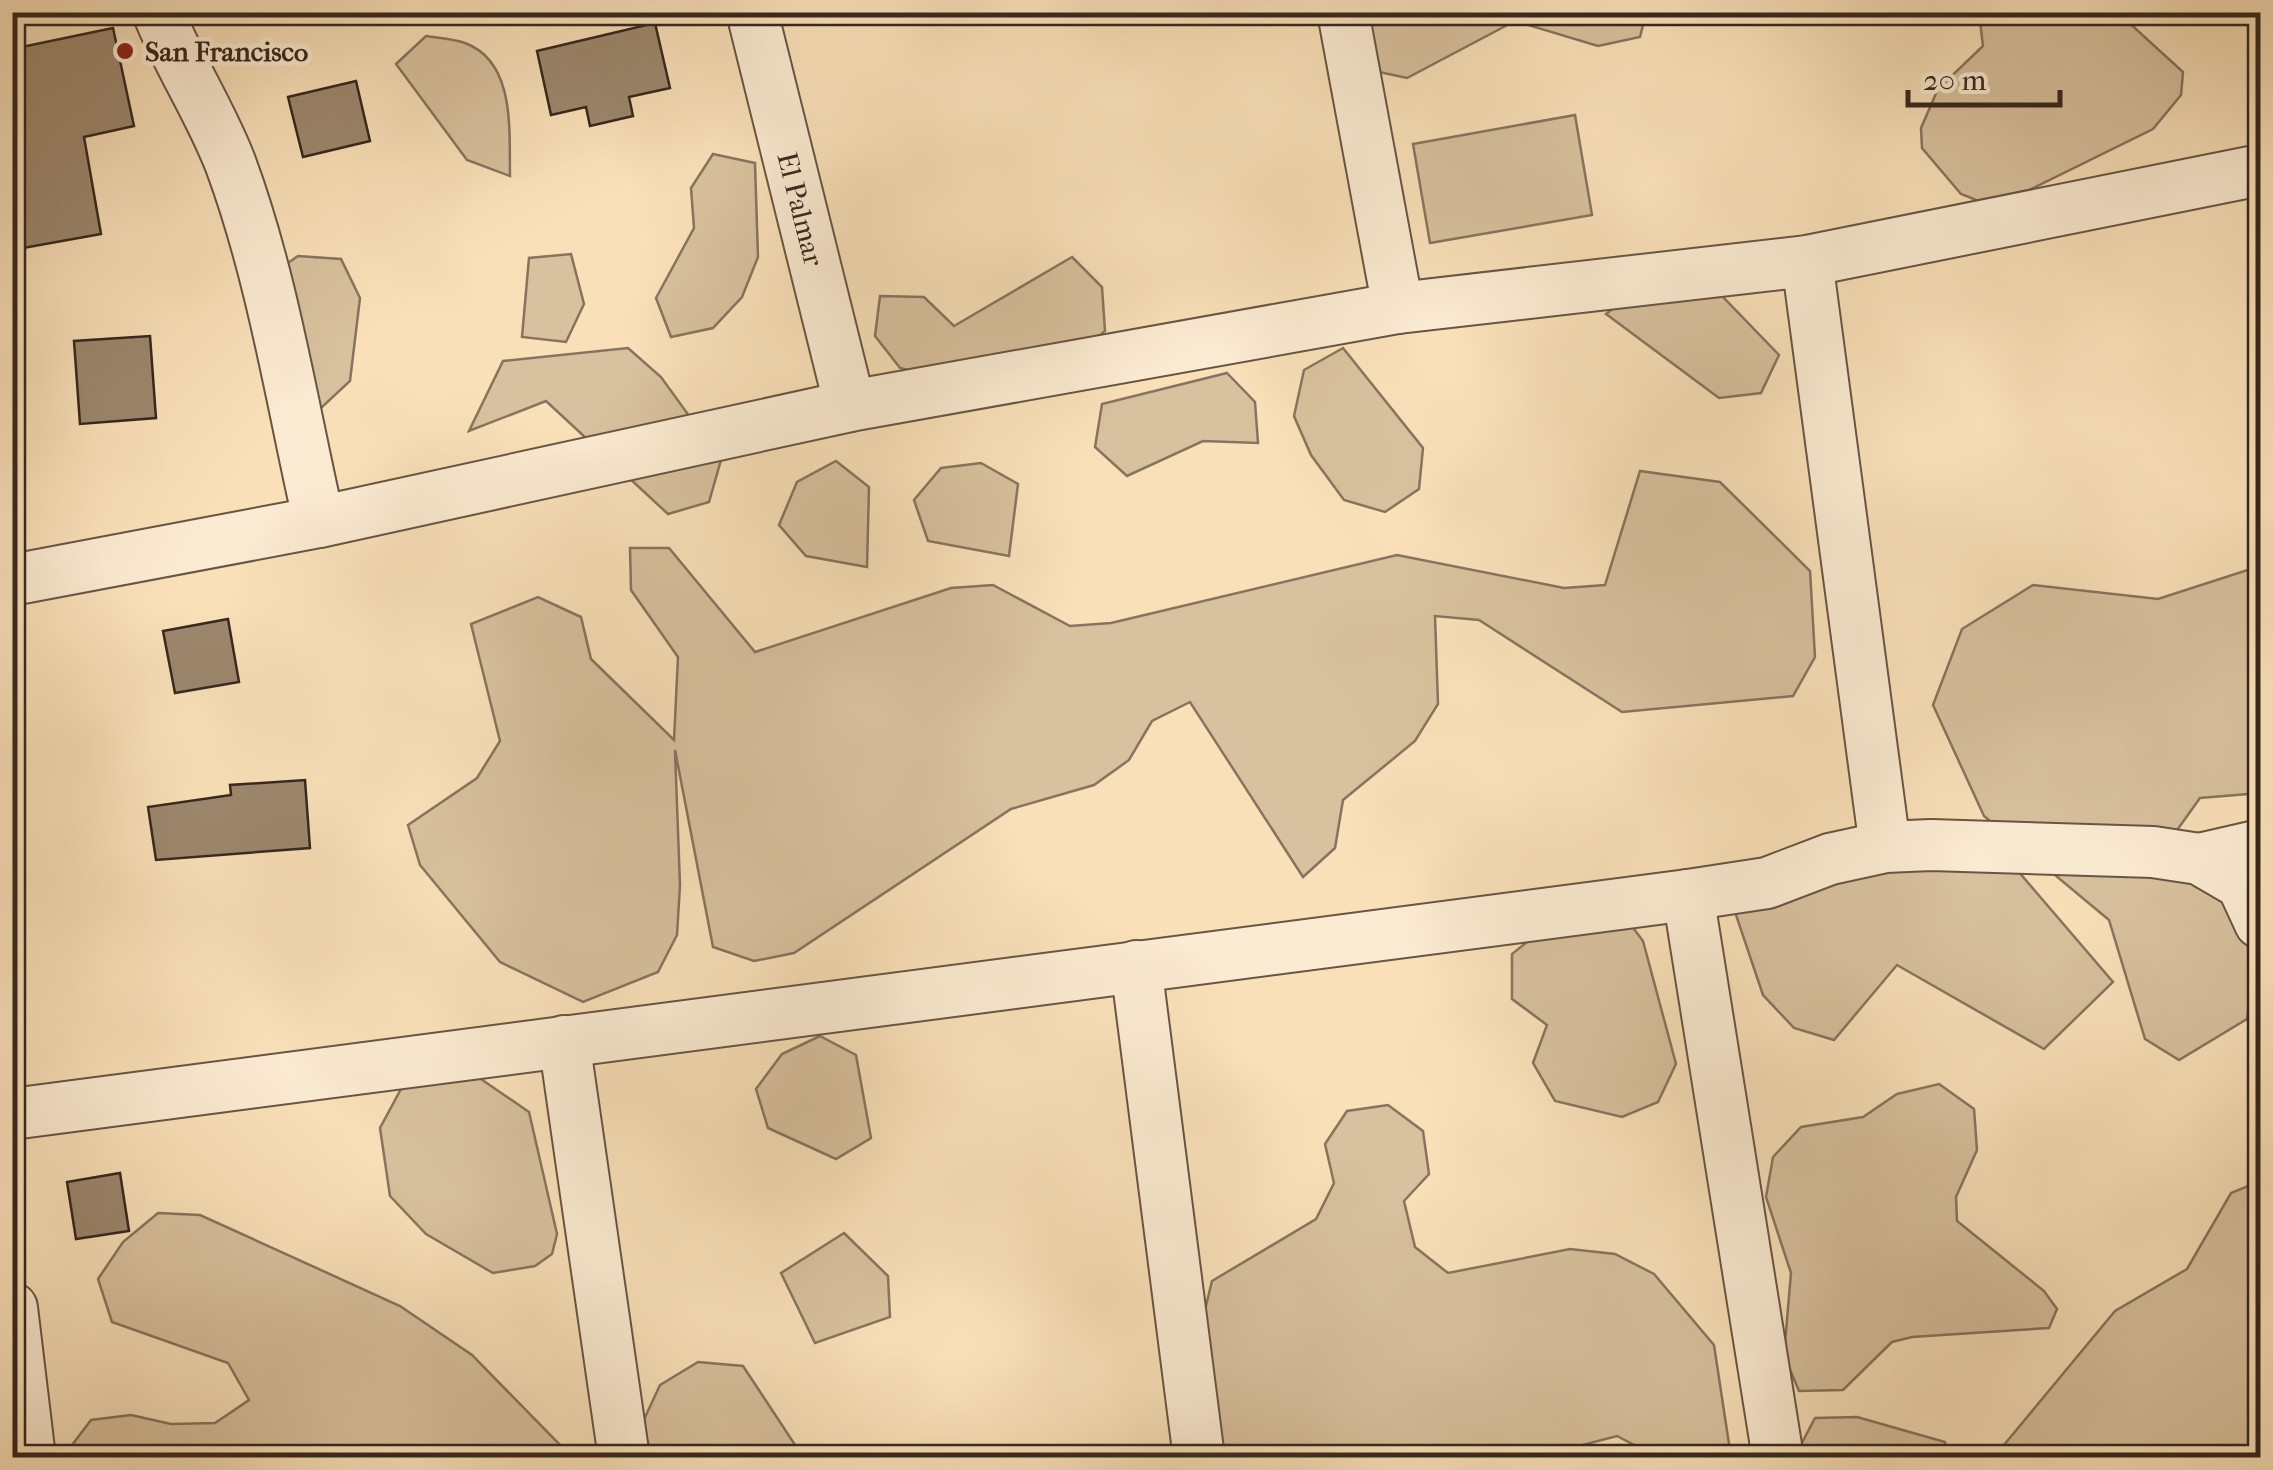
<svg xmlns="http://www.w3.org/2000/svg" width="2273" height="1470" font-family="'IM FELL French Canon',serif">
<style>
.green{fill:#d8c19e;stroke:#88745e;stroke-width:2.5}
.building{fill:#9c876e;stroke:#37271d;stroke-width:2.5}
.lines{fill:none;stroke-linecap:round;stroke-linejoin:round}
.minor-casing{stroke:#685544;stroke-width:54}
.minor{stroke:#fbebd2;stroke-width:50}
.poi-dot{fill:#8f2418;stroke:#fbebd2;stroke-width:4}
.labels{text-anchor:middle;stroke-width:9;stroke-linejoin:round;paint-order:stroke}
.poi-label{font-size:28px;font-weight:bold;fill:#37271d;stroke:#fbebd2;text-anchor:start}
.street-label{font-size:28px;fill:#37271d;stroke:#fbebd2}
</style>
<rect width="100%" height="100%" fill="#f9e0b9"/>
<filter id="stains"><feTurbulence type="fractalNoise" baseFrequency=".002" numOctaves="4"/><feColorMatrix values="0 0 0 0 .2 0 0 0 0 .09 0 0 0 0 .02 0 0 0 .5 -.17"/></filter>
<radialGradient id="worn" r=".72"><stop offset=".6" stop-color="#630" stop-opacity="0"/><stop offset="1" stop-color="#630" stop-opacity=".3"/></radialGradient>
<g class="green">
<path d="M 1372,13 L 1646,13 L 1640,37 L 1598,46 L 1515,21 L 1407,78 L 1365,69 Z"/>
<path d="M 1979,13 L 2106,13 L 2124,18 L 2183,72 L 2181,95 L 2153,129 L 2029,190 L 1981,202 L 1961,194 L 1922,148 L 1921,128 L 1938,89 L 1983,46 Z"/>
<path d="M 426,36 C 438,38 453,39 465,43 C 516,62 509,131 510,176 L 467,160 L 396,64 Z"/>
<path d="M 1575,115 L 1592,215 L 1430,243 L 1413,144 Z"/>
<path d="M 713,154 L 755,163 L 758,257 L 742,297 L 713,328 L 671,337 L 656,298 L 694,228 L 691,188 Z"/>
<path d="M 571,254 L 584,304 L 566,342 L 522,337 L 529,258 Z"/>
<path d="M 298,256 L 341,259 L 360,298 L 350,381 L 305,423 L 282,267 Z"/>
<path d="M 1072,257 L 1102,287 L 1105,331 L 1073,358 L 946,380 L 900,368 L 875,336 L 880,296 L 924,297 L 954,326 Z"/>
<path d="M 1642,286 L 1721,295 L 1779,355 L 1761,393 L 1719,398 L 1606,314 Z"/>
<path d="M 628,348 L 661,377 L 721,460 L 709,502 L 668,514 L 546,401 L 469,431 L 503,361 Z"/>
<path d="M 1343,348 L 1423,448 L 1419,489 L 1385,512 L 1344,500 L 1311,455 L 1294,416 L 1304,370 Z"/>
<path d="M 1227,373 L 1255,402 L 1258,443 L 1203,441 L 1127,476 L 1095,447 L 1102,404 Z"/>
<path d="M 836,461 L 869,487 L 867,567 L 806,556 L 779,525 L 797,482 Z"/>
<path d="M 981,463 L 1018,484 L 1009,556 L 928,541 L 914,500 L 941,468 Z"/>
<path d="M 1640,471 L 1720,482 L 1810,571 L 1815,657 L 1793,696 L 1622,712 L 1479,620 L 1435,616 L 1438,704 L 1415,741 L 1343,800 L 1335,848 L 1303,877 L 1190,702 L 1152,721 L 1129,760 L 1094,785 L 1011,809 L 794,953 L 754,961 L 713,947 L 675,750 L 680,885 L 677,935 L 658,972 L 583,1002 L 500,962 L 420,865 L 408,825 L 477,778 L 500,741 L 471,624 L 538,597 L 581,617 L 591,659 L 674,740 L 678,657 L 631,590 L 630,548 L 669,548 L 755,652 L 951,588 L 993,585 L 1070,626 L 1111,623 L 1397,555 L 1564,588 L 1605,585 Z"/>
<path d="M 2260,566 L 2260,793 L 2200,798 L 2175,833 L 2252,931 L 2254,975 L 2247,1019 L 2179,1060 L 2145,1039 L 2109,920 L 1984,816 L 1933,705 L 1962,629 L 2033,585 L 2158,599 Z"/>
<path d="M 2006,857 L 2113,982 L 2044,1049 L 1897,965 L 1834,1040 L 1794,1028 L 1763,995 L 1734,909 L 1791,901 L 1856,867 Z"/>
<path d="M 1578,901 L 1619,909 L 1643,941 L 1676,1064 L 1658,1102 L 1622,1117 L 1555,1101 L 1533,1063 L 1547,1025 L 1512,999 L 1512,954 Z"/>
<path d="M 820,1036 L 856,1055 L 871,1138 L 836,1159 L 768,1128 L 756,1089 L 782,1054 Z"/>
<path d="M 459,1064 L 529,1112 L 557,1234 L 552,1254 L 535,1266 L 493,1273 L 426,1234 L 390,1196 L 380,1128 L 401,1089 Z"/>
<path d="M 1939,1084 L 1974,1109 L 1977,1150 L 1956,1197 L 1957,1221 L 2044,1291 L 2057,1309 L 2049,1328 L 1912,1337 L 1892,1342 L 1843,1390 L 1799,1391 L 1784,1355 L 1791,1273 L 1766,1197 L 1773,1157 L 1801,1127 L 1863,1117 L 1897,1094 Z"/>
<path d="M 1388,1105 L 1423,1131 L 1429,1174 L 1404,1201 L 1415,1247 L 1448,1273 L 1570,1249 L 1615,1254 L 1654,1274 L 1714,1345 L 1731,1457 L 1657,1457 L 1617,1436 L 1536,1457 L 1181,1458 L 1182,1404 L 1212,1281 L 1316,1219 L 1334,1183 L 1325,1144 L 1347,1111 Z"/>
<path d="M 2260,1181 L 2260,1457 L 1994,1457 L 2115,1311 L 2187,1269 L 2231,1193 Z"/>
<path d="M 158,1213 L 200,1215 L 400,1306 L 472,1355 L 560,1445 L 563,1457 L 63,1457 L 91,1420 L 131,1415 L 171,1424 L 215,1423 L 249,1400 L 228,1363 L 112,1322 L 98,1279 L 123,1242 Z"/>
<path d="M 844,1233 L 888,1276 L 890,1317 L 815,1343 L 781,1273 Z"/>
<path d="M 698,1362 L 743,1366 L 803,1457 L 654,1457 L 641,1426 L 660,1385 Z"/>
<path d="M 1857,1417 L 1945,1442 L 1948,1457 L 1794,1458 L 1815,1418 Z"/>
</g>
<g class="building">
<path d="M 655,23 L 670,88 L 629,97 L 633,116 L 590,126 L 586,107 L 551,115 L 537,51 Z"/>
<path d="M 113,28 L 134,126 L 84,137 L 101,234 L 12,250 L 12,49 Z"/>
<path d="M 356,81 L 370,141 L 303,157 L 288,97 Z"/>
<path d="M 150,336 L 156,418 L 80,424 L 74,341 Z"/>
<path d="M 228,619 L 239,682 L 175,693 L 163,631 Z"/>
<path d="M 305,780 L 310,848 L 156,860 L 148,807 L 231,795 L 230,785 Z"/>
<path d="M 120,1173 L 129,1231 L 76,1239 L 67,1182 Z"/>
</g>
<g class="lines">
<g class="minor-casing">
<g id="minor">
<path d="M 158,12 C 179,65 211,112 231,165 C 273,279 292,404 319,522"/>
<path d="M 752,12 L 850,406"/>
<path d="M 1343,12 L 1398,308"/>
<path d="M 1807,261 L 1885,847"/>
<path d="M 12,580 L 319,522 L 850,406 L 1398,308 L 1807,261 L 2260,170"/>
<path d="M 2199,859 L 2260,845"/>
<path d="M 1688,895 L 1778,1458"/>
<path d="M 1136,966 L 1199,1458"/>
<path d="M 564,1041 L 624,1458"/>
<path d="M 12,1114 L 1688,895 L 1767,883 L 1830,859 L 1885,847 L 1931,845 L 2153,852 L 2199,859 L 2242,884 L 2260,923"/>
<path d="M 12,1308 L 30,1458"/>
</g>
</g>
<use href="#minor" class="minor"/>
</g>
<circle class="poi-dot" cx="125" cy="51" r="10"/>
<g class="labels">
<g class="poi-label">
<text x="145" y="61">San Francisco</text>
</g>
<g class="street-label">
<text transform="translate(801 209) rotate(76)" y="10">El Palmar</text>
</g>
</g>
<rect width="2273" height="1470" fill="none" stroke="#f9e0b9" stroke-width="50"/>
<rect x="15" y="15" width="2243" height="1440" fill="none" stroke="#37271d" stroke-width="5"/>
<rect x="25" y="25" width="2223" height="1420" fill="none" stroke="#37271d" stroke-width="2.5"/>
<path d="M1908 90v15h152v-15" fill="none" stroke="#37271d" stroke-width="5"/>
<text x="1923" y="90" font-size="30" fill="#37271d" stroke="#fbebd2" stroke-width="8" paint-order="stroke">20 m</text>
<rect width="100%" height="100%" filter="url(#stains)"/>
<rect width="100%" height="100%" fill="url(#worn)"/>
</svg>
